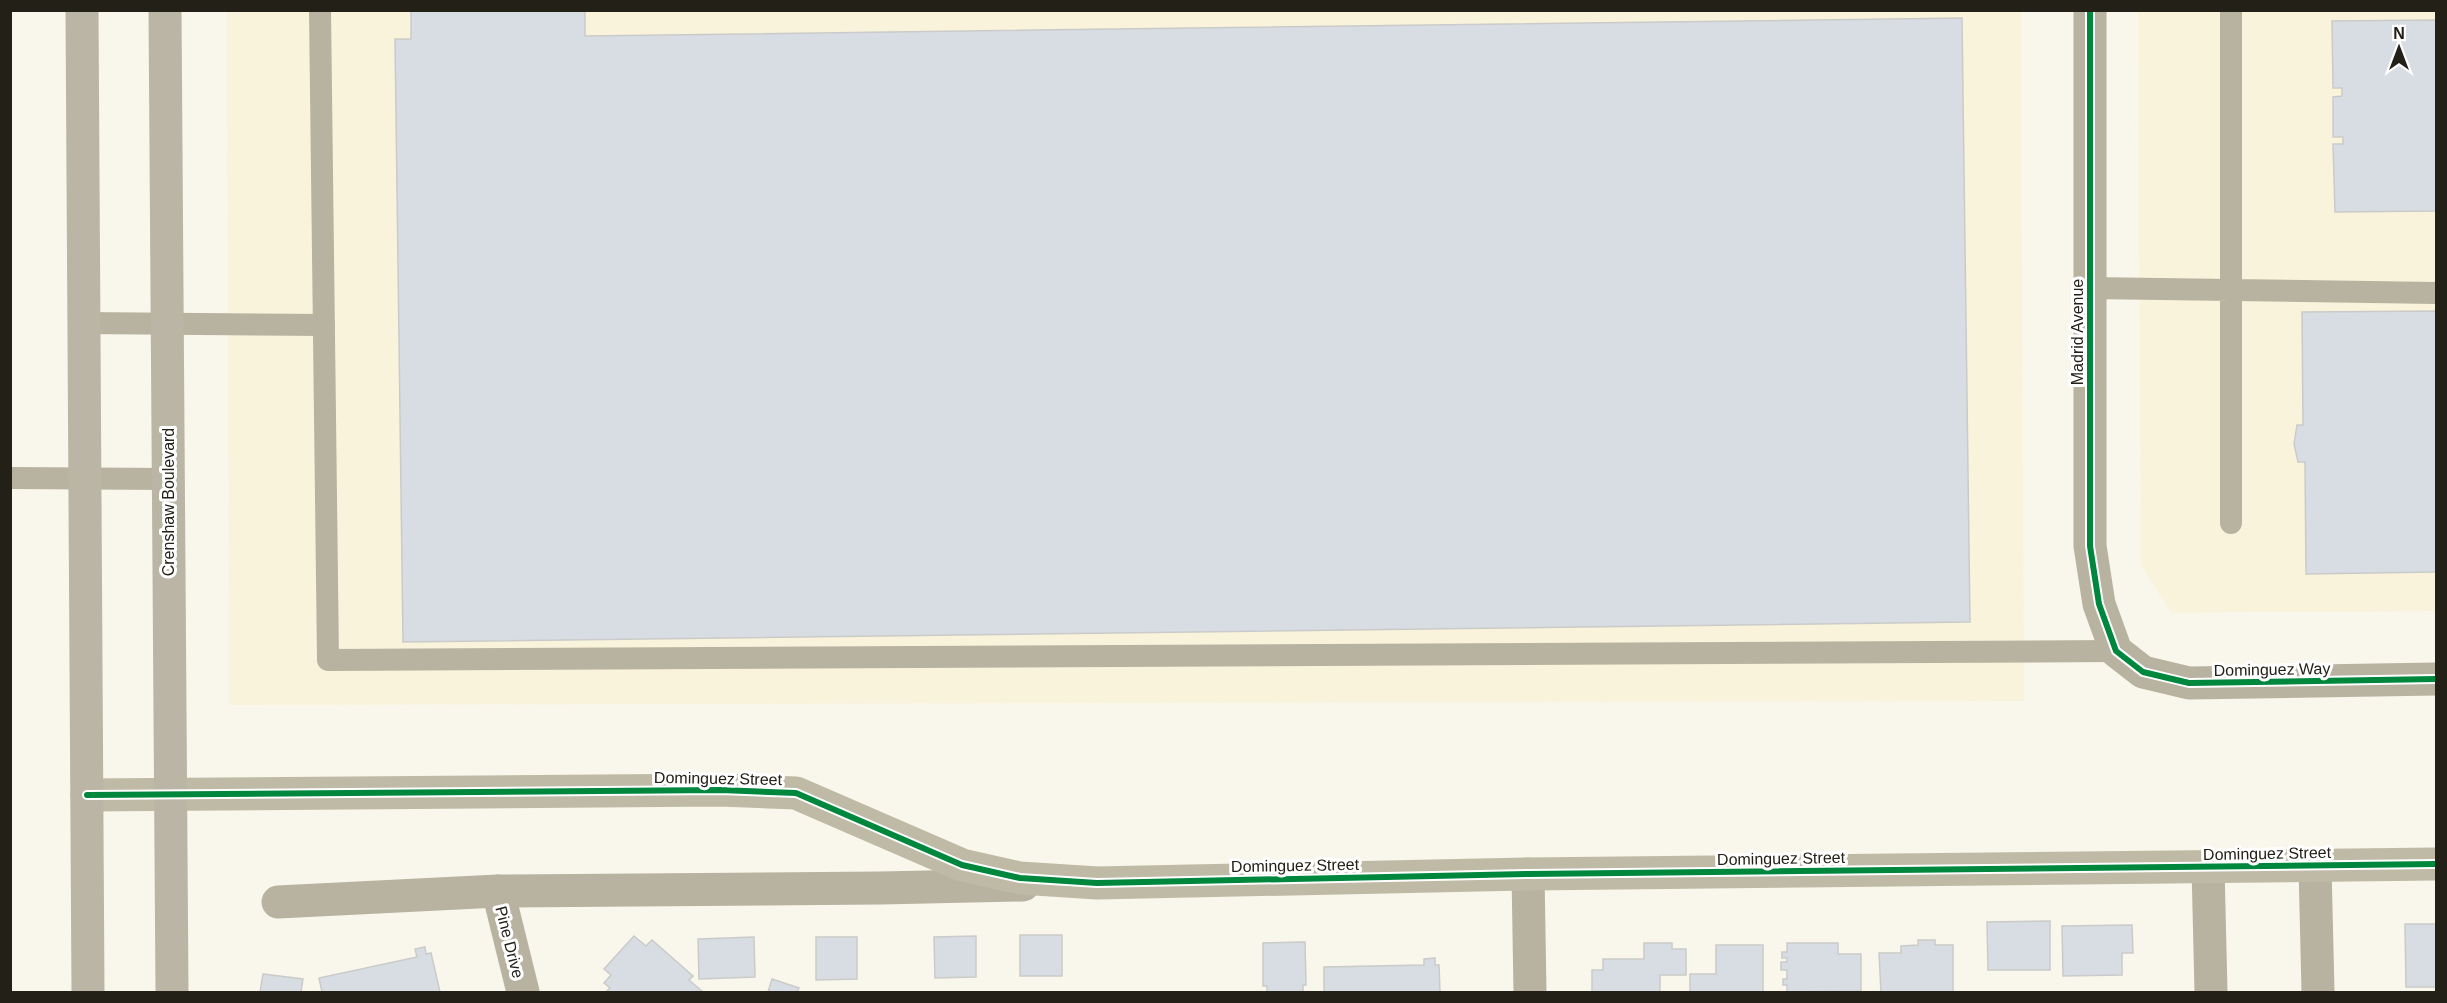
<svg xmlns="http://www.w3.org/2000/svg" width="2447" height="1003" font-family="Arial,sans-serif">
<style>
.built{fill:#faf3dc}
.building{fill:#d7dde3;stroke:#cacbc9;stroke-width:1.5}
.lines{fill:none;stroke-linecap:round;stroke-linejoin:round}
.lane{stroke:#b8b2a0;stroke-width:22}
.street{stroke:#b8b2a0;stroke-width:33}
.secondary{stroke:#bebaa5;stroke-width:33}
.primary{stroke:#bab5a5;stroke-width:33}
.cycleway-casing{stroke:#fff;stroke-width:10}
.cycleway{stroke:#00873e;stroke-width:6}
.labels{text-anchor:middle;stroke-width:6;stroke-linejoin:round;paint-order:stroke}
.street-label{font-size:16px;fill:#222017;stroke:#fff}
</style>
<rect width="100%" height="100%" fill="#f9f6eb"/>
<g class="built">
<path d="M 227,11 L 2021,11 L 2024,701 L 229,705 Z"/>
<path d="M 2138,11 L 2436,11 L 2436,611 L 2171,613 L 2141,565 Z"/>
</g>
<g class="building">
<path d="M 411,10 L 585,10 L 585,36 L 1962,18 L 1970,622 L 403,642 L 395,39 L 411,39 Z"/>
<path d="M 2436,20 L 2436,211 L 2335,212 L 2333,144 L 2343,144 L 2343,137 L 2333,137 L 2333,97 L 2342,96 L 2342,88 L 2333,88 L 2332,21 Z"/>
<path d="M 2436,311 L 2436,572 L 2306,574 L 2305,462 L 2298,462 L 2294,444 L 2297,425 L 2303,425 L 2302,312 Z"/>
<path d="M 2050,921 L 2050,970 L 1988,970 L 1987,922 Z"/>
<path d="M 2405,924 L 2436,924 L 2436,987 L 2406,987 Z"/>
<path d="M 2132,925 L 2133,953 L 2122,953 L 2122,975 L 2063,976 L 2062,926 Z"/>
<rect x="1020" y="935" width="42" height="41"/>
<path d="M 634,936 L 646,946 L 652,940 L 693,976 L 689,980 L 703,992 L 608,992 L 607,991 L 610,988 L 604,983 L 611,975 L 604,969 Z"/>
<path d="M 976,936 L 976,977 L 935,978 L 934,937 Z"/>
<path d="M 754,937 L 755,977 L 699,979 L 698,939 Z"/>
<path d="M 816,937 L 857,937 L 857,979 L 816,980 Z"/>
<path d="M 1918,940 L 1935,940 L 1935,945 L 1953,945 L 1953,992 L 1956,992 L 1881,992 L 1879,953 L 1901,953 L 1901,946 L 1918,945 Z"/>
<path d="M 1305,942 L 1306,985 L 1303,985 L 1303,992 L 1267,992 L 1267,986 L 1263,986 L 1263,943 Z"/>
<path d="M 1644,943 L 1672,943 L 1672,949 L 1686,949 L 1686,975 L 1660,975 L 1660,992 L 1592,992 L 1592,970 L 1603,970 L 1603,959 L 1644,959 Z"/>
<path d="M 1787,943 L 1838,943 L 1838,954 L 1861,954 L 1861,991 L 1787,992 L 1787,985 L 1783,985 L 1783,979 L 1787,979 L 1787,970 L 1781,970 L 1781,962 L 1787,962 L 1787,958 L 1782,958 L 1782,952 L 1787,952 Z"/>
<path d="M 1716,945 L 1763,945 L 1763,992 L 1690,992 L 1690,974 L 1716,974 Z"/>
<path d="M 425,947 L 426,954 L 431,953 L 440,992 L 322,992 L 319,978 L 417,957 L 415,949 Z"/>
<path d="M 1435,958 L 1435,965 L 1439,965 L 1440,992 L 1324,992 L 1324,967 L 1424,965 L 1424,959 Z"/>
<path d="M 263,974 L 303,979 L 301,992 L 260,992 Z"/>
<path d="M 772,979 L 799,988 L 797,992 L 766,992 L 768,992 Z"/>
</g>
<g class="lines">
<g class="lane">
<path d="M 320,10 L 328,660 L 2116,651"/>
<path d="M 2231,10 L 2231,290 L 2436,293"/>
<path d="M 2090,288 L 2231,290 L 2231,523"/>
<path d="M 84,323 L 324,325"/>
<path d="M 10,478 L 169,479"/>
</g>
<g class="street">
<path d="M 2090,10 L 2090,546 L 2099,604 L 2116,651 L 2143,672 L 2189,683 L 2436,679"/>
<path d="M 2315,866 L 2318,992"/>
<path d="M 2208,867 L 2211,992"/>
<path d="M 1528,874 L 1530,992"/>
<path d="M 498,891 L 523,992"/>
<path d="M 278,902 L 498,891 L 881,888 L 1023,885"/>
</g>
<path class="secondary" d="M 87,795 L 721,790 L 796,793 L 962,865 L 1020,878 L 1097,883 L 1528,874 L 2436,864"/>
<g class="primary">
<path d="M 82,10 L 88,992"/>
<path d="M 165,10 L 172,992"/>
</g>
<g class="cycleway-casing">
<g id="cycleway">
<path d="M 2090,10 L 2090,546 L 2099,604 L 2116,651 L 2143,672 L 2189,683 L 2436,679"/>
<path d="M 87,795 L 721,790 L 796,793 L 962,865 L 1020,878 L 1097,883 L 1528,874 L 2436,864"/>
</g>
</g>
<use href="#cycleway" class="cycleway"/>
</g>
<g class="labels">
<g class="street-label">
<text transform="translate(2077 332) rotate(-90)" y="6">Madrid Avenue</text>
<text transform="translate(168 502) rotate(-90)" y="6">Crenshaw Boulevard</text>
<text transform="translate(2272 669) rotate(-1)" y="6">Dominguez Way</text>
<text transform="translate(718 778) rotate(1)" y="6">Dominguez Street</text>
<text transform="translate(2267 853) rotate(-1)" y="6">Dominguez Street</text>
<text transform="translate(1781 858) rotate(-1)" y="6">Dominguez Street</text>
<text transform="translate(1295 865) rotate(-1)" y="6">Dominguez Street</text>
<text transform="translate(510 942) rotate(76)" y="6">Pine Drive</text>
</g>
</g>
<rect width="2447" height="1003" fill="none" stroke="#222017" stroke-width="24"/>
<g transform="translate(2399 48)" stroke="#ffffff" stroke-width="4.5" paint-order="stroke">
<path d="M0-4.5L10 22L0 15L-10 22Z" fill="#222017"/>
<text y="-9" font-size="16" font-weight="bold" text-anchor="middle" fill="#222017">N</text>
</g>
</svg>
